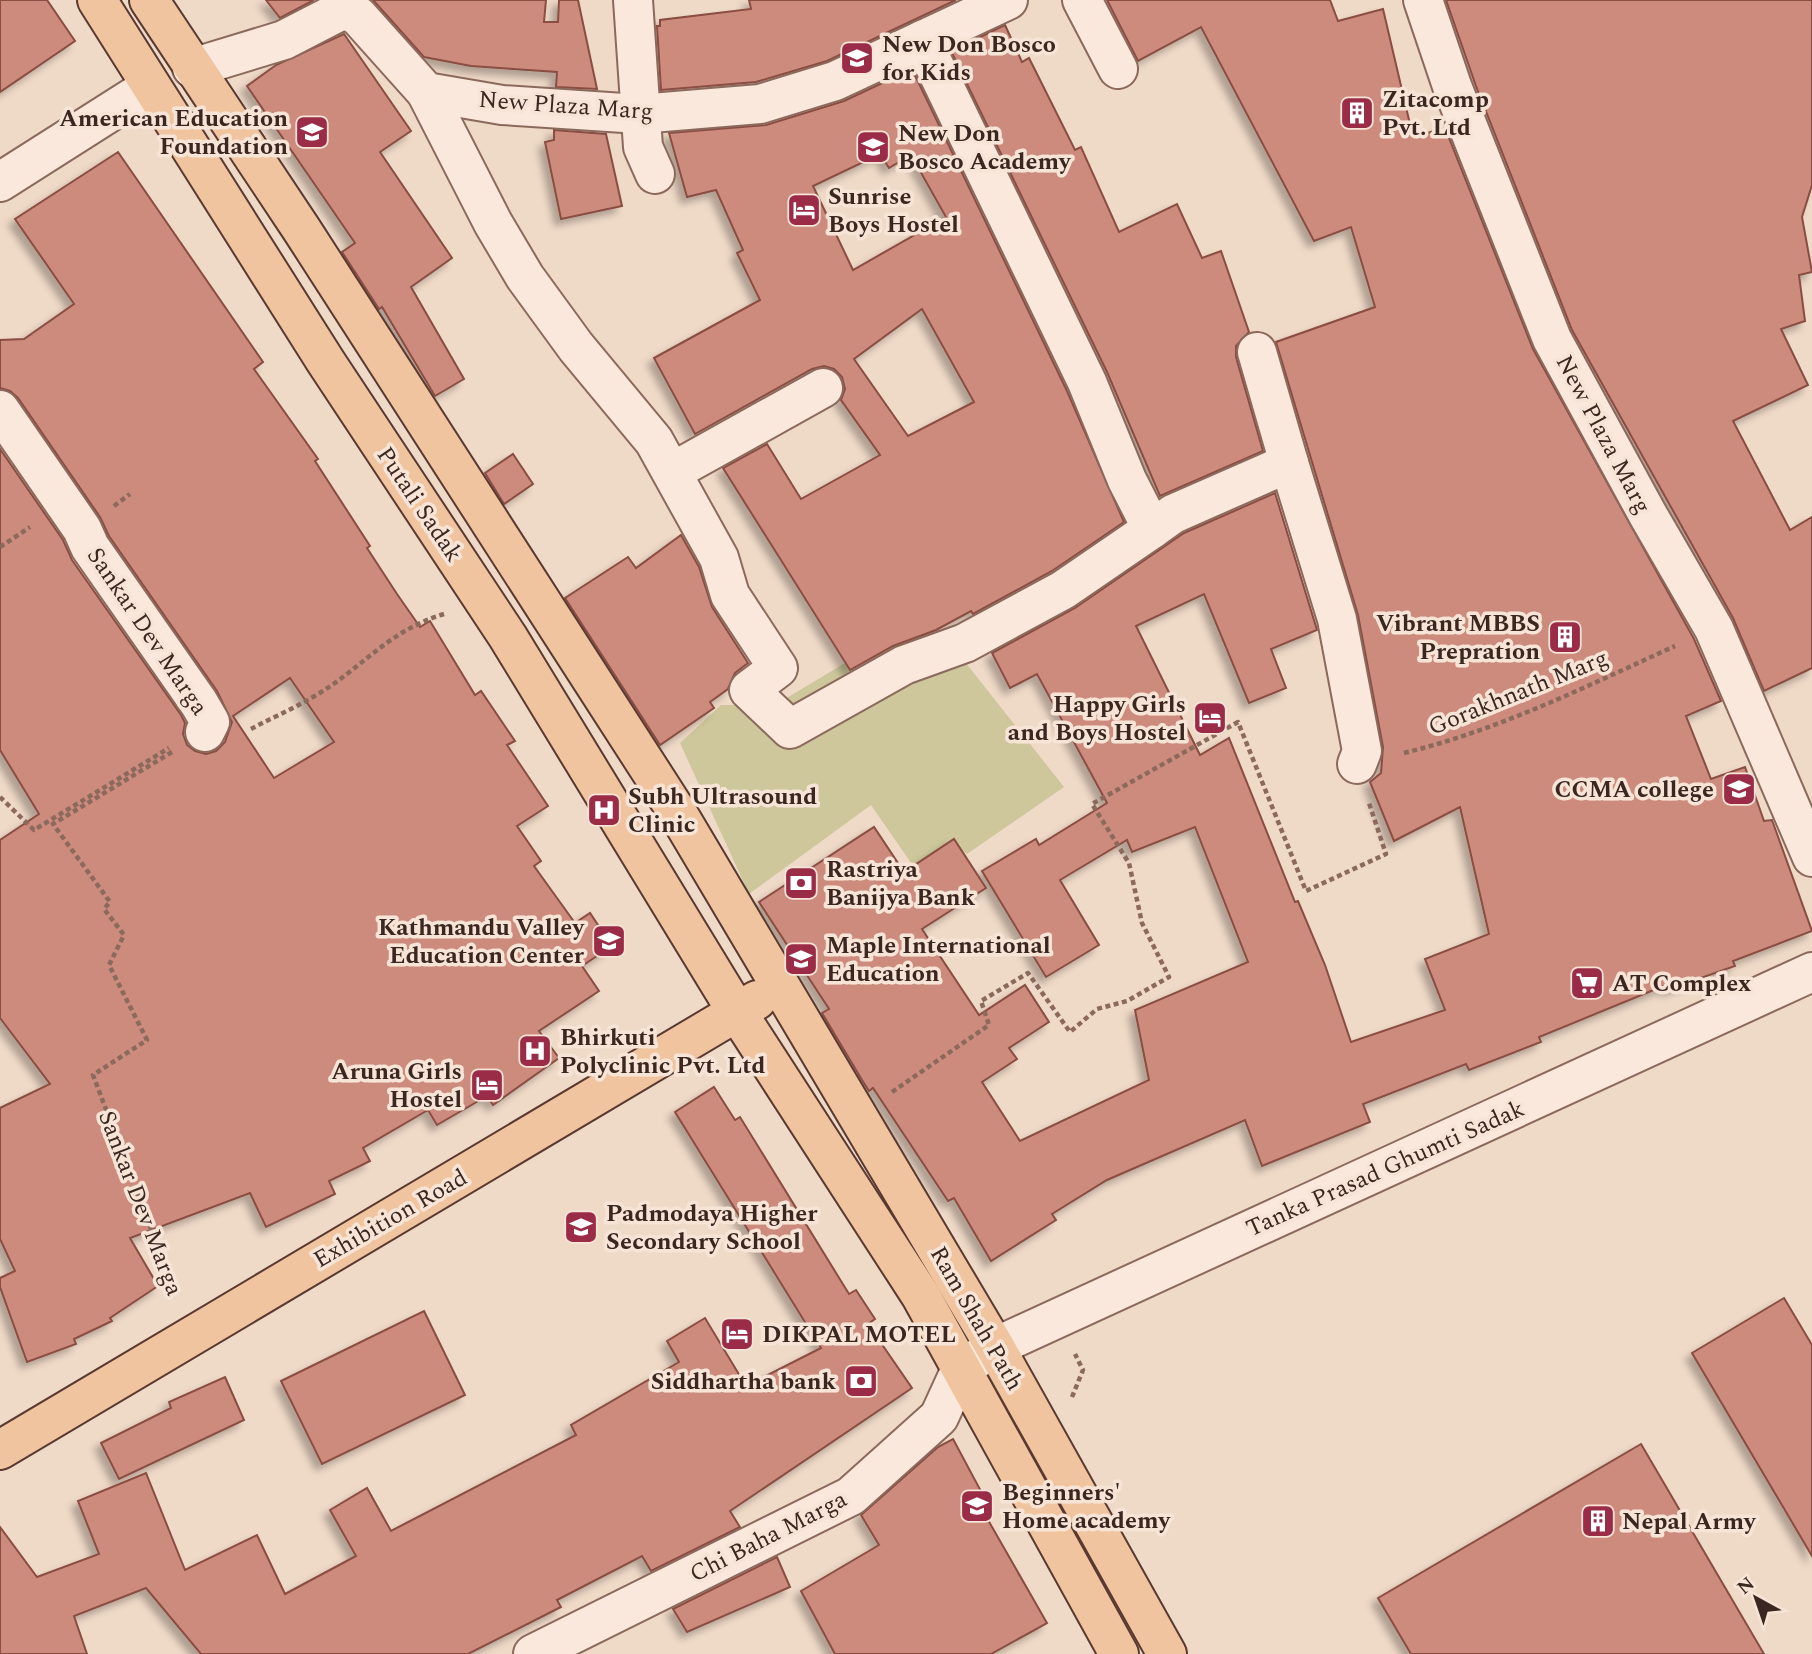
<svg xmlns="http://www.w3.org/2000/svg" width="1812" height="1654" font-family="Spectral,serif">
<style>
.green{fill:#cdc79b}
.building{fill:#cd8b7d;stroke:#8a4d42;stroke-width:2;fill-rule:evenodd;filter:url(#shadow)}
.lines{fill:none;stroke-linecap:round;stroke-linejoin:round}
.minor-casing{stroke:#8b695c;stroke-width:42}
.major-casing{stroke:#593930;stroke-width:42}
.path{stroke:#8b695c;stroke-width:4.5;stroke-dasharray:5 3.5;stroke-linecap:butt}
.minor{stroke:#f9e8db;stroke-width:38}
.major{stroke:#f1c4a0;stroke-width:38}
.labels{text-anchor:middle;stroke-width:7;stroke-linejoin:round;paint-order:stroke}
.poi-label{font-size:24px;font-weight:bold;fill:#3b2620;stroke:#f6e5d7;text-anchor:start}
.street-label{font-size:24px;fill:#3b2620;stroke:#f6e5d7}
</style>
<defs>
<filter id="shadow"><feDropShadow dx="-6" dy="6" stdDeviation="3.5" flood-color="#0004"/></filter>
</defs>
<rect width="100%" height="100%" fill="#efd9c7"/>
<path class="green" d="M 935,624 L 1064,787 L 967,854 L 950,842 L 916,870 L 871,805 L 749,894 L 680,743 L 721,705 L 761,705 L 785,699 L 870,648 Z"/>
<g class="building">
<path d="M 0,0 L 47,0 L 75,41 L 0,92 Z"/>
<path d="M 266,0 L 314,0 L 280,18 Z"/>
<path d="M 373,0 L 546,0 L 544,22 L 558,22 L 559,0 L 578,0 L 597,89 L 556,87 L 557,72 L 471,66 L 424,57 Z"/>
<path d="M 749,0 L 956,0 L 827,61 L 756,82 L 661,90 L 657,26 L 660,26 L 660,20 L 751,9 Z"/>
<path d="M 1107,0 L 1330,0 L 1338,21 L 1383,9 L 1413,137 L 1445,128 L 1533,349 L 1694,639 L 1721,701 L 1686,716 L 1711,779 L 1745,767 L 1764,821 L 1772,820 L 1812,931 L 1733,961 L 1735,966 L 1667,990 L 1666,985 L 1539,1037 L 1541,1042 L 1469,1070 L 1466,1064 L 1363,1104 L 1370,1122 L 1262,1166 L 1245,1120 L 1107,1180 L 1052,1214 L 1056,1220 L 991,1261 L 954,1198 L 948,1201 L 873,1088 L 869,1091 L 862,1080 L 822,1013 L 829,1009 L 759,902 L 874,827 L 904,872 L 954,839 L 986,888 L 922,929 L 979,1015 L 1025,985 L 1049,1022 L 1009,1048 L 1017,1059 L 982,1082 L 1020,1141 L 1149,1080 L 1135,1010 L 1248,962 L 1195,827 L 1132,852 L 1127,840 L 1060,880 L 1099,945 L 1046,977 L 982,871 L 1036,839 L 1039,845 L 1107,803 L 1037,674 L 1010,688 L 992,653 L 1075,608 L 1184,533 L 1275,493 L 1317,630 L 1271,649 L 1286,688 L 1249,703 L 1204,594 L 1136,626 L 1200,755 L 1229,738 L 1295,902 L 1298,901 L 1325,965 L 1351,1042 L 1445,1010 L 1425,959 L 1489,934 L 1460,807 L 1394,841 L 1370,782 L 1381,773 L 1383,747 L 1358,615 L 1276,342 L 1375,307 L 1351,227 L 1314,241 L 1201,27 L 1138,61 Z"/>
<path d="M 1446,0 L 1812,0 L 1812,185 L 1802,217 L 1812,272 L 1799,275 L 1805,321 L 1781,329 L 1808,385 L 1733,421 L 1790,530 L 1812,517 L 1812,668 L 1764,691 L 1733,618 L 1572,330 L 1476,86 Z"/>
<path d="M 1005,25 L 1022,62 L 1029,58 L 1075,150 L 1081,147 L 1119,232 L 1177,204 L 1202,258 L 1221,251 L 1249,332 L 1236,346 L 1236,357 L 1263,451 L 1160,496 L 1107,372 L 951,51 Z"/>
<path d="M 344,34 L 411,131 L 380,152 L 452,258 L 411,287 L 464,379 L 435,396 L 382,307 L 379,309 L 342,252 L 355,243 L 247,86 L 276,65 Z"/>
<path d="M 912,69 L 1067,391 L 1124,522 L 1052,571 L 973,614 L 971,611 L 936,630 L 893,646 L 850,670 L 723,468 L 767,444 L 801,499 L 880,455 L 841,400 L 845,389 L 842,377 L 834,369 L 824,366 L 812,369 L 695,434 L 654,358 L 760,300 L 737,253 L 743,250 L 716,190 L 687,197 L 669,133 L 766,125 L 844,101 ZM 880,154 L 889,168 L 911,155 L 946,217 L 853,270 L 813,186 ZM 922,309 L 974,402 L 908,436 L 854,359 Z"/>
<path d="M 554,130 L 606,134 L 622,206 L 561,219 L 545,142 L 554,140 Z"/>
<path d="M 118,152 L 263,362 L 254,369 L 318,459 L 315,461 L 370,546 L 367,548 L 397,594 L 420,627 L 430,621 L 475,695 L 481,691 L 515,741 L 507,745 L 548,806 L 517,826 L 541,861 L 534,866 L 575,923 L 590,913 L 612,946 L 582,966 L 599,991 L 539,1031 L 559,1058 L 493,1105 L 487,1096 L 437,1125 L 428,1110 L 363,1148 L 370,1161 L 329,1181 L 335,1194 L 266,1227 L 250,1193 L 130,1238 L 158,1286 L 110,1318 L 112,1321 L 74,1339 L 76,1344 L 27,1362 L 0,1287 L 0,1278 L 15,1271 L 0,1239 L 0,1108 L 50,1084 L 0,1018 L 0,840 L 39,814 L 0,750 L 0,449 L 63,540 L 72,560 L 181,715 L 185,723 L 183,734 L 187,745 L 195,751 L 206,754 L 216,751 L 225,742 L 232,722 L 217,691 L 109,536 L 100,517 L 18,398 L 10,391 L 0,388 L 0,340 L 24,339 L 74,304 L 15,219 ZM 290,678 L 334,742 L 274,778 L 233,716 Z"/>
<path d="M 513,454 L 533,484 L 504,504 L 485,473 Z"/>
<path d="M 681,535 L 699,567 L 712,607 L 748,663 L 735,673 L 728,689 L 710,702 L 714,708 L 660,745 L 565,598 L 628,557 L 636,568 Z"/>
<path d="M 714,1087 L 735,1120 L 740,1117 L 849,1294 L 856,1290 L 875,1319 L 868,1324 L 912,1388 L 730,1511 L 740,1527 L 651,1571 L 642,1556 L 557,1600 L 561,1607 L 468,1654 L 201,1654 L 146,1588 L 74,1616 L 87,1654 L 0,1654 L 0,1527 L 37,1577 L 99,1554 L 78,1501 L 146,1473 L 185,1570 L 257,1535 L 285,1594 L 356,1556 L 330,1510 L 367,1488 L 391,1531 L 576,1435 L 571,1425 L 679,1362 L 667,1341 L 705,1318 L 746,1386 L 821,1348 L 675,1112 Z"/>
<path d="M 1784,1298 L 1812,1345 L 1812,1556 L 1692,1353 Z"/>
<path d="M 424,1311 L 465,1395 L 322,1464 L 281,1381 Z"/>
<path d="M 225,1377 L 244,1420 L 119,1479 L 101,1443 L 171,1408 L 169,1402 Z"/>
<path d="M 953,1439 L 983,1495 L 976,1499 L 1047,1623 L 991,1654 L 835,1654 L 801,1591 L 879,1545 L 861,1515 L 938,1447 Z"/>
<path d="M 1641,1444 L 1764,1654 L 1411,1654 L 1378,1598 Z"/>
<path d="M 777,1557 L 790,1587 L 687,1632 L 673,1609 Z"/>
</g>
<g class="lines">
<g class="minor-casing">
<g id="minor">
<path d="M 633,0 L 643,147 L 655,174"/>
<path d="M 1082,0 L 1118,69"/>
<path d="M 1423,0 L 1452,86 L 1552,339 L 1648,515 L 1714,629 L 1812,857"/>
<path d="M 922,40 L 1087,382 L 1127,480 L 1152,529 L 1173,514 L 1289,463 L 1337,619 L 1362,751 L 1357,764"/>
<path d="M 192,68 L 284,40 L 344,9 L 358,16 L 426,92 L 502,105 L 639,114 L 760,104 L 835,81 L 1008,0"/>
<path d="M 426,92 L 493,223 L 525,277 L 576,347 L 654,441 L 719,558 L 730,595 L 778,668 L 749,690 L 790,729 L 904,665 L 965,643 L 1063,590 L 1152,529"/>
<path d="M 0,182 L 151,86"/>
<path d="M 1257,352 L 1289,463"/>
<path d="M 0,410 L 82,529 L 90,547 L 199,703 L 210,722 L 205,732"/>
<path d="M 672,472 L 823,388"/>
<path d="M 533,1654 L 851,1496 L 939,1417 L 961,1369 L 995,1347 L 1812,972"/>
</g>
</g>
<g class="major-casing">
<g id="major">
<path d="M 97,0 L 326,362 L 508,637 L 737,1012 L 921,1296 L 1119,1654"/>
<path d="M 149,0 L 302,230 L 677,812 L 995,1347 L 1167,1654"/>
<path d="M 0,1450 L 757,1000"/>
</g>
</g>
<g class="path">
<path d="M 114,506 L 130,494"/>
<path d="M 0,547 L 30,527"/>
<path d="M 251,729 C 271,718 293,709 313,697 C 362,669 387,631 444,614"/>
<path d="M 172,752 L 53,824 L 110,902 L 104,909 L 124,935 L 109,965 L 147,1040 L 93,1075 L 176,1295"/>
<path d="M 1404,753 C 1499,730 1587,686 1675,646"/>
<path d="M 0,797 L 34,830 L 169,748"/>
<path d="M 892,1092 L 989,1025 L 981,1001 L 1028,973 L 1070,1032 L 1097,1009 L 1127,1001 L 1169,977 L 1142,923 L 1129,863 L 1092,804 L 1238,722 L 1306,891 L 1386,854 L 1369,803"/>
<path d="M 1072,1397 L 1083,1370 L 1075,1354"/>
</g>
<use href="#minor" class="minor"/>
<use href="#major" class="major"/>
</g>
<defs>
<g id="school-square" transform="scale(1.75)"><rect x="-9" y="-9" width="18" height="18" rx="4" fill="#9a2c48" stroke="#f6e5d7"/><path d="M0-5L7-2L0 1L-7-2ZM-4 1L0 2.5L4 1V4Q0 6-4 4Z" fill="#fff"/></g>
<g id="building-square" transform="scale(1.75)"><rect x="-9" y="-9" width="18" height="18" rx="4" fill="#9a2c48" stroke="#f6e5d7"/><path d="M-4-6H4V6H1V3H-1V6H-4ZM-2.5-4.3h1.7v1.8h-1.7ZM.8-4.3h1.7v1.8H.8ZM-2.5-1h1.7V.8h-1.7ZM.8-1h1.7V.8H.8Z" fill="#fff"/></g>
<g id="hotel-square" transform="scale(1.75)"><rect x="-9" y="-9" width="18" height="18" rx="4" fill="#9a2c48" stroke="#f6e5d7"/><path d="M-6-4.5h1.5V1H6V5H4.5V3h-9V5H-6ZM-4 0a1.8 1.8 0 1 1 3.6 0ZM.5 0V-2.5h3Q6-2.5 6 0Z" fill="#fff"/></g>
<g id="university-square" transform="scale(1.75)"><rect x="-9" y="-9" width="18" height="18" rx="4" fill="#9a2c48" stroke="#f6e5d7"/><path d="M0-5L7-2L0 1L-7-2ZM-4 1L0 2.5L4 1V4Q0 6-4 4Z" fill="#fff"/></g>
<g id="hospital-square" transform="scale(1.75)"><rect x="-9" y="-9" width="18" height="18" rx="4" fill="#9a2c48" stroke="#f6e5d7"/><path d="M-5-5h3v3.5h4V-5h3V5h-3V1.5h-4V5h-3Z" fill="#fff"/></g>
<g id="bank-square" transform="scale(1.75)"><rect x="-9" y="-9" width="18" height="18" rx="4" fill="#9a2c48" stroke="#f6e5d7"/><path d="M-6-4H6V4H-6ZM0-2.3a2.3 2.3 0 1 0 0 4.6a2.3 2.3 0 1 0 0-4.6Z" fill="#fff"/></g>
<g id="supermarket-square" transform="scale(1.75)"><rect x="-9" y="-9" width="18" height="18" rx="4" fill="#9a2c48" stroke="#f6e5d7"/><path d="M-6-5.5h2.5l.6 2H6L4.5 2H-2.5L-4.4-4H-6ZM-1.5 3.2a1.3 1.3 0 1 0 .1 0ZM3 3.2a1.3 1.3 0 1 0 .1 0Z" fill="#fff"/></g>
</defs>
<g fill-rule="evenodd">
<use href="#school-square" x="857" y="58"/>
<use href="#building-square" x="1357" y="113"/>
<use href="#school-square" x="312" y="132"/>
<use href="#school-square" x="873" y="147"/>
<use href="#hotel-square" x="804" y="210"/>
<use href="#building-square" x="1565" y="637"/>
<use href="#hotel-square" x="1210" y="718"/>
<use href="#university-square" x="1739" y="789"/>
<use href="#hospital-square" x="604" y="810"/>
<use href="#bank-square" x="801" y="883"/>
<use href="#school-square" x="609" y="941"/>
<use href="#university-square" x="801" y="959"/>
<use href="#supermarket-square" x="1587" y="983"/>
<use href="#hospital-square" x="535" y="1051"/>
<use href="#hotel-square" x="487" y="1085"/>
<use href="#school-square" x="581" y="1227"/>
<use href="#hotel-square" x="737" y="1334"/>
<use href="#bank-square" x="861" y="1381"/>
<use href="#school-square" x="977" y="1506"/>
<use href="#building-square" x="1598" y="1521"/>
</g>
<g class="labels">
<g class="poi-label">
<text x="882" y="52">New Don Bosco<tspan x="882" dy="28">for Kids</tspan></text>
<text x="1382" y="107">Zitacomp<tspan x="1382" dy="28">Pvt. Ltd</tspan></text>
<text x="288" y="126" text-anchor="end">American Education<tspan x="288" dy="28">Foundation</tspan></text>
<text x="898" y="141">New Don<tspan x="898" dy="28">Bosco Academy</tspan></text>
<text x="828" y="204">Sunrise<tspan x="828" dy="28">Boys Hostel</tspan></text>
<text x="1540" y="631" text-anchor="end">Vibrant MBBS<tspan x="1540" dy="28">Prepration</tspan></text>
<text x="1186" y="712" text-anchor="end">Happy Girls<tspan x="1186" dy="28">and Boys Hostel</tspan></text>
<text x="1714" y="797" text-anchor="end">CCMA college</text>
<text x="628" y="804">Subh Ultrasound<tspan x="628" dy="28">Clinic</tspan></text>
<text x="826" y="877">Rastriya<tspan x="826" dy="28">Banijya Bank</tspan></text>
<text x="584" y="935" text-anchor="end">Kathmandu Valley<tspan x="584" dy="28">Education Center</tspan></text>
<text x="826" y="953">Maple International<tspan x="826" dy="28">Education</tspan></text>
<text x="1612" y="991">AT Complex</text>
<text x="560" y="1045">Bhirkuti<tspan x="560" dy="28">Polyclinic Pvt. Ltd</tspan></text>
<text x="462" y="1079" text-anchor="end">Aruna Girls<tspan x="462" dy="28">Hostel</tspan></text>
<text x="606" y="1221">Padmodaya Higher<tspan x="606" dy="28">Secondary School</tspan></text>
<text x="762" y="1342">DIKPAL MOTEL</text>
<text x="836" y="1389" text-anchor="end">Siddhartha bank</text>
<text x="1002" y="1500">Beginners'<tspan x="1002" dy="28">Home academy</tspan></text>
<text x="1622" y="1529">Nepal Army</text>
</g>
<g class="street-label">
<text transform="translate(566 105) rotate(4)" y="8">New Plaza Marg</text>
<text transform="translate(1604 434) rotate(62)" y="8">New Plaza Marg</text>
<text transform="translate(420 504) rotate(56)" y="8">Putali Sadak</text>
<text transform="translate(148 631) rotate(56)" y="8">Sankar Dev Marga</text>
<text transform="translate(1518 692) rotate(-22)" y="8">Gorakhnath Marg</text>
<text transform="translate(1385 1168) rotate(-24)" y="8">Tanka Prasad Ghumti Sadak</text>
<text transform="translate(141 1203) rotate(69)" y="8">Sankar Dev Marga</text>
<text transform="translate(390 1218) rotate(-30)" y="8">Exhibition Road</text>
<text transform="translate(977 1318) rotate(60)" y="8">Ram Shah Path</text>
<text transform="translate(768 1536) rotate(-27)" y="8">Chi Baha Marga</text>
</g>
</g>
<g transform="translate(1756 1598) rotate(320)" stroke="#f6e5d7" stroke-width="5" paint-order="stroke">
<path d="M0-5L12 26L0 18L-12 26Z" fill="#3b2620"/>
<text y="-10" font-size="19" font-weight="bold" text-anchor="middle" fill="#3b2620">N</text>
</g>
</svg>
